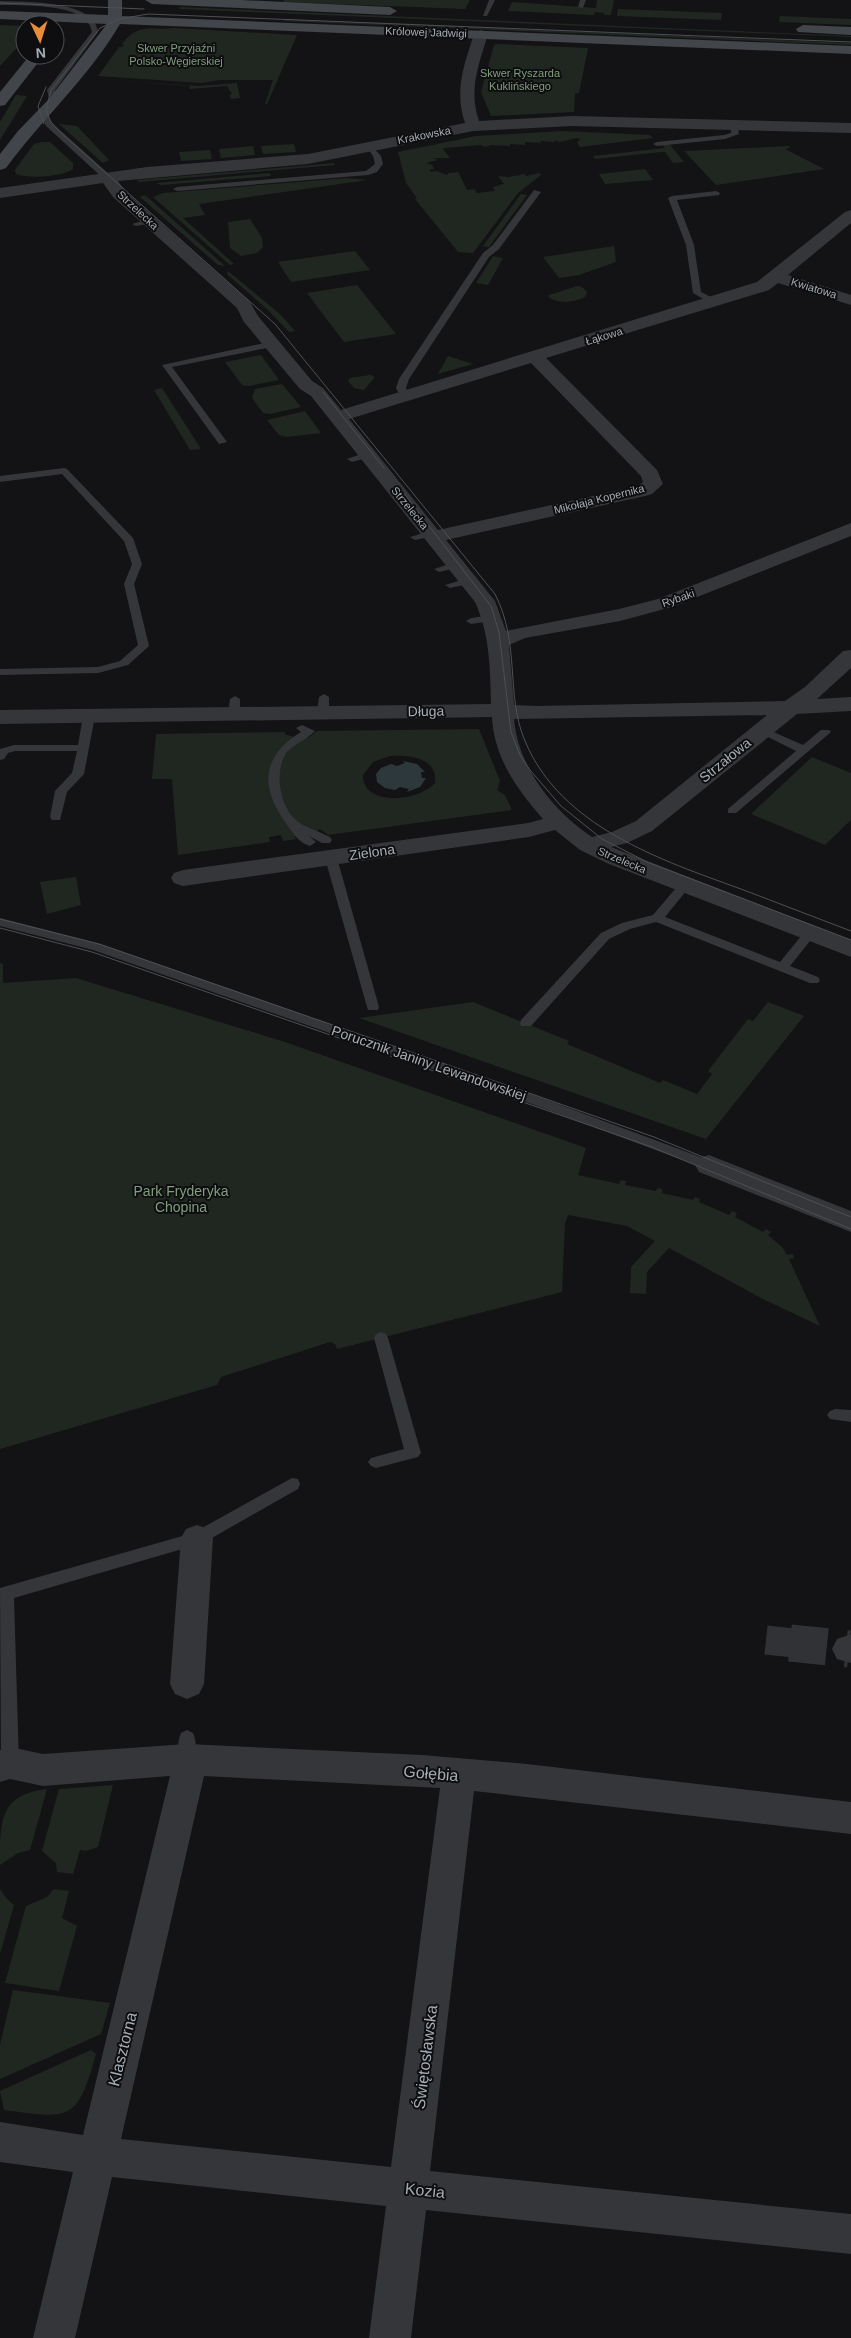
<svg xmlns="http://www.w3.org/2000/svg" width="851" height="2338" font-family="Helvetica,sans-serif">
<style>
.green{fill:#202720;fill-rule:evenodd}
.water{fill:#2d383d}
.lines{fill:none;stroke-linecap:round;stroke-linejoin:round}
.street-tunnel-far1{stroke:#303235;stroke-width:29;stroke-dasharray:29 15;stroke-linecap:butt}
.street-tunnel{stroke:#303235;stroke-width:37;stroke-dasharray:37 19;stroke-linecap:butt}
.lane{fill:#343639;fill-rule:evenodd}
.street{fill:#343639;fill-rule:evenodd}
.secondary{fill:#424549;fill-rule:evenodd}
.tram{stroke:#4d5054;stroke-width:1}
.labels{text-anchor:middle;stroke-width:4;stroke-linejoin:round;paint-order:stroke}
.far-street-label{font-size:11px;fill:#a5adb4;stroke:#0e0e10}
.far-park-label{font-size:11px;fill:#819e7d;stroke:#0e0e10}
.street-label{font-size:14px;fill:#a5adb4;stroke:#0e0e10}
.park-label{font-size:14px;fill:#819e7d;stroke:#0e0e10}
.near-street-label{font-size:16px;fill:#a5adb4;stroke:#0e0e10}
</style>
<rect width="100%" height="100%" fill="#131315"/>
<g class="green">
<path d="M 284,0 L 470,0 L 465,9 L 283,2 Z"/>
<path d="M 597,0 L 614,0 L 611,15 L 604,15 L 604,13 L 595,12 L 594,15 L 508,11 L 512,2 L 596,8 Z"/>
<path d="M 180,7 L 851,36 L 851,37 L 179,9 Z"/>
<path d="M 618,9 L 722,13 L 721,20 L 617,16 Z"/>
<path d="M 780,16 L 851,19 L 851,25 L 779,22 Z"/>
<path d="M 285,19 L 851,43 L 851,45 L 284,21 Z"/>
<path d="M 0,25 L 25,26 L 25,39 L 0,66 Z"/>
<path d="M 175,28 L 297,35 L 267,104 L 430,109 L 265,104 L 273,80 L 219,80 L 202,83 L 98,76 L 119,47 L 123,47 L 124,45 L 122,44 C 139,22 151,31 175,28 Z"/>
<path d="M 497,44 L 588,48 L 579,93 L 575,94 L 574,112 L 491,116 L 481,92 L 494,45 Z"/>
<path d="M 111,80 L 198,86 L 237,83 L 240,98 L 231,99 L 230,95 L 232,94 L 227,86 L 189,89 L 190,86 Z"/>
<path d="M 16,95 L 27,96 L 0,140 L 0,122 Z"/>
<path d="M 59,124 L 77,126 L 109,160 L 103,163 Z"/>
<path d="M 562,131 L 650,135 L 653,138 L 580,147 L 577,142 L 580,140 L 577,138 L 560,142 L 555,140 L 555,142 L 540,141 L 541,143 L 525,142 L 525,145 L 510,144 L 510,146 L 491,145 L 485,147 L 481,145 L 445,148 L 443,149 L 450,158 L 433,158 L 438,160 L 426,163 L 432,165 L 434,169 L 429,170 L 431,172 L 436,171 L 447,175 L 449,173 L 458,172 L 467,190 L 474,189 L 477,193 L 495,191 L 493,187 L 504,184 L 498,176 L 509,177 L 525,174 L 526,176 L 540,173 L 541,175 L 518,193 L 473,253 L 458,252 L 415,199 L 417,198 L 406,183 L 398,152 L 476,136 Z"/>
<path d="M 42,142 L 50,142 L 73,163 L 73,169 C 61,177 30,179 16,174 L 15,170 L 34,144 Z"/>
<path d="M 294,144 L 296,152 L 263,154 L 261,146 Z"/>
<path d="M 663,145 L 670,145 L 684,162 L 673,163 L 665,152 L 661,152 L 595,159 L 593,156 L 665,148 Z"/>
<path d="M 253,146 L 255,155 L 221,158 L 219,149 Z"/>
<path d="M 789,146 L 790,148 L 785,149 L 824,169 L 716,185 L 684,151 Z"/>
<path d="M 210,150 L 212,159 L 181,161 L 179,152 Z"/>
<path d="M 334,163 L 335,165 L 139,182 L 137,180 Z"/>
<path d="M 645,169 L 653,180 L 605,184 L 599,174 Z"/>
<path d="M 270,173 L 271,176 L 161,185 L 156,183 Z"/>
<path d="M 346,178 L 368,180 L 199,204 L 205,215 L 183,218 L 234,264 L 230,265 L 153,197 L 163,193 Z"/>
<path d="M 521,194 L 527,195 L 489,247 L 483,246 Z"/>
<path d="M 145,195 L 225,266 L 218,265 L 140,197 Z"/>
<path d="M 250,219 L 262,238 L 263,247 L 257,253 L 241,256 L 230,248 L 228,222 Z"/>
<path d="M 614,246 L 616,262 L 579,275 L 559,278 L 543,257 Z"/>
<path d="M 355,251 L 370,270 L 291,282 L 278,262 Z"/>
<path d="M 493,256 L 503,258 L 488,285 L 476,283 Z"/>
<path d="M 228,271 L 281,315 L 295,331 L 289,332 L 267,309 L 227,274 Z"/>
<path d="M 357,285 L 396,334 L 344,342 L 307,293 Z"/>
<path d="M 577,286 L 582,287 L 587,292 L 585,297 C 573,303 559,304 548,297 L 549,295 Z"/>
<path d="M 261,355 L 279,380 L 249,386 L 242,385 L 225,362 Z"/>
<path d="M 448,356 L 473,364 L 438,374 Z"/>
<path d="M 370,375 L 375,377 L 364,390 L 354,388 L 348,381 L 350,378 Z"/>
<path d="M 282,384 L 301,407 L 270,414 L 263,413 L 252,398 L 255,389 Z"/>
<path d="M 162,388 L 201,449 L 190,450 L 154,390 Z"/>
<path d="M 305,411 L 321,433 L 287,437 L 279,435 L 267,420 Z"/>
<path d="M 479,729 L 500,781 L 497,790 L 505,795 L 512,810 L 328,835 L 320,829 L 310,835 L 304,832 L 294,837 L 297,839 L 283,841 L 281,835 L 269,837 L 270,842 L 178,855 L 172,779 L 152,779 L 156,734 L 286,732 L 284,734 L 294,737 L 298,734 L 308,738 L 317,731 ZM 390,756 C 409,755 438,757 435,783 C 419,802 362,807 363,775 L 373,762 Z"/>
<path d="M 812,757 L 851,773 L 851,820 L 825,845 L 751,814 Z"/>
<path d="M 76,877 L 81,905 L 47,914 L 40,882 Z"/>
<path d="M 0,963 L 3,964 L 3,983 L 76,978 L 285,1042 L 586,1148 L 578,1175 L 619,1184 L 621,1180 L 626,1181 L 625,1185 L 656,1191 L 657,1188 L 662,1189 L 662,1193 L 693,1200 L 695,1197 L 700,1199 L 699,1202 L 729,1215 L 732,1211 L 737,1213 L 735,1217 L 763,1232 L 766,1229 L 771,1232 L 768,1235 L 782,1247 L 787,1255 L 793,1254 L 794,1258 L 789,1259 L 820,1326 L 763,1299 L 669,1248 L 647,1272 L 646,1294 L 630,1293 L 631,1267 L 655,1241 L 627,1226 L 568,1215 L 565,1224 L 562,1292 L 337,1349 L 335,1344 L 330,1342 L 221,1377 L 217,1385 L 0,1449 Z"/>
<path d="M 473,1002 L 569,1041 L 567,1044 L 660,1083 L 663,1080 L 697,1094 L 712,1074 L 708,1071 L 748,1019 L 753,1021 L 768,1002 L 804,1016 L 706,1139 L 359,1018 Z"/>
<path d="M 113,1785 L 98,1847 L 86,1851 L 80,1850 L 73,1874 L 57,1872 L 56,1863 L 42,1851 L 59,1789 Z"/>
<path d="M 47,1789 L 30,1850 L 18,1853 L 0,1865 C 0,1819 0,1795 47,1789 Z"/>
<path d="M 0,1889 L 7,1899 L 14,1905 L 0,1954 Z"/>
<path d="M 54,1889 L 69,1891 L 62,1918 L 77,1926 L 59,1991 L 5,1983 L 26,1906 L 47,1897 Z"/>
<path d="M 13,1990 L 110,2003 L 101,2034 L 0,2079 L 0,2045 Z"/>
<path d="M 91,2050 L 96,2054 C 77,2122 71,2119 4,2110 L 0,2091 Z"/>
</g>
<path class="water" d="M 403,761 L 417,764 L 425,772 L 421,772 L 422,778 L 426,778 L 420,787 L 407,792 L 409,789 L 400,787 L 395,790 L 385,788 L 377,782 L 376,774 L 381,768 L 391,764 L 397,766 L 405,763 Z"/>
<g class="lines">
<path class="street-tunnel-far1" d="M 766,1640 L 802,1644"/>
<path class="street-tunnel" d="M 790,1643 L 849,1649"/>
<g class="lane">
<path d="M 489,0 L 495,0 L 487,16 L 483,16 Z"/>
<path d="M 580,0 L 586,0 L 583,8 L 578,7 Z"/>
<path d="M 0,1 C 26,2 95,0 98,32 L 55,90 L 57,104 L 50,102 L 47,90 L 92,32 C 88,2 23,6 0,5 Z"/>
<path d="M 39,111 L 45,111 L 52,123 L 110,175 L 110,179 L 104,179 L 46,126 Z"/>
<path d="M 731,124 L 737,124 L 739,134 L 725,139 L 657,146 L 653,144 L 657,142 L 724,135 L 731,133 Z"/>
<path d="M 370,144 L 381,156 L 383,164 L 377,172 L 368,175 L 177,191 L 173,189 L 177,187 L 366,171 L 375,164 L 373,156 L 366,146 Z"/>
<path d="M 534,190 L 541,192 L 499,249 L 489,257 L 409,379 L 406,388 L 410,397 L 402,399 L 396,388 L 399,379 L 483,253 L 493,245 Z"/>
<path d="M 716,191 L 720,193 L 719,195 L 677,200 L 694,245 L 701,292 L 713,298 L 713,302 L 710,303 L 693,293 L 686,245 L 668,198 L 672,196 Z"/>
<path d="M 150,219 L 153,219 L 153,223 L 136,226 L 132,224 Z"/>
<path d="M 274,341 L 278,344 L 277,346 L 172,367 L 227,442 L 219,444 L 162,365 Z"/>
<path d="M 367,452 L 370,453 L 370,457 L 352,462 L 347,459 Z"/>
<path d="M 64,468 L 67,469 L 133,538 L 142,564 L 134,584 L 149,646 L 128,665 L 98,673 L 0,675 L 0,669 L 98,667 L 120,661 L 138,645 L 124,584 L 132,564 L 124,541 L 62,474 L 0,482 L 0,476 Z"/>
<path d="M 430,531 L 434,532 L 434,536 L 415,540 L 410,537 Z"/>
<path d="M 456,562 L 460,563 L 460,567 L 439,572 L 434,569 Z"/>
<path d="M 469,578 L 474,581 L 473,583 L 450,588 L 445,585 Z"/>
<path d="M 493,615 L 497,616 L 497,620 L 471,624 L 466,621 L 471,618 Z"/>
<path d="M 324,694 L 329,697 L 329,712 L 323,715 L 317,712 L 319,697 Z"/>
<path d="M 235,696 L 240,699 L 240,714 L 234,717 L 228,714 L 230,699 Z"/>
<path d="M 89,713 L 95,716 L 84,774 L 67,792 L 60,820 L 52,820 L 50,817 L 55,791 L 72,773 L 77,751 L 15,751 L 8,753 L 4,759 L 0,760 L 0,749 L 14,745 L 78,745 L 83,716 Z"/>
<path d="M 302,725 L 315,731 C 307,740 295,743 287,752 C 274,769 279,806 296,820 C 305,828 319,831 330,837 L 332,840 L 330,843 L 322,843 L 309,836 L 316,842 L 310,846 C 299,843 294,834 288,826 C 260,789 260,757 301,732 L 296,728 Z"/>
<path d="M 762,727 L 803,745 L 821,730 L 829,730 L 831,732 L 736,813 L 728,813 L 728,809 L 796,751 L 758,732 L 758,728 Z"/>
<path d="M 331,854 L 337,858 L 379,1007 L 378,1010 L 368,1010 L 367,1007 L 325,858 Z"/>
<path d="M 685,881 L 691,885 L 665,917 L 780,962 L 806,930 L 814,930 L 816,933 L 814,936 L 790,966 L 818,977 L 820,980 L 818,983 L 810,983 L 656,922 L 630,929 L 609,939 L 531,1026 L 521,1026 L 520,1023 L 521,1020 L 601,933 L 622,923 L 653,915 L 681,882 Z"/>
<path d="M 0,918 L 101,944 L 531,1094 L 714,1162 L 716,1165 L 714,1168 L 704,1168 L 521,1100 L 93,950 L 0,926 Z"/>
<path d="M 381,1332 L 386,1334 L 388,1338 L 421,1453 L 418,1457 L 376,1468 L 371,1466 L 368,1462 L 371,1458 L 404,1449 L 374,1338 L 376,1334 Z"/>
<path d="M 835,1409 L 851,1410 L 851,1422 L 830,1419 L 827,1415 L 830,1411 Z"/>
<path d="M 292,1478 L 298,1479 L 300,1484 L 298,1489 L 203,1543 L 14,1598 L 19,1763 L 16,1769 L 10,1771 L 4,1769 L 1,1763 L 0,1588 L 193,1533 Z"/>
<path d="M 187,1730 L 193,1733 C 197,1742 197,1756 193,1766 L 187,1768 L 181,1766 C 177,1756 177,1742 181,1733 Z"/>
</g>
<g class="street">
<path d="M 481,30 L 488,34 C 479,64 468,90 479,121 L 572,116 L 851,123 L 851,133 L 572,126 L 473,131 L 308,164 L 118,181 L 125,191 L 250,302 L 258,316 L 312,381 L 323,388 L 341,410 L 757,282 L 845,212 L 851,210 L 851,223 L 788,275 L 851,295 L 851,305 L 778,283 L 769,290 L 546,358 L 657,470 L 663,484 L 652,494 L 645,496 L 446,540 L 495,601 L 506,631 L 619,609 L 658,599 L 851,523 L 851,536 L 672,607 L 620,621 L 525,638 L 509,645 L 514,705 L 536,706 L 785,701 L 805,687 L 843,651 L 851,650 L 851,668 L 817,699 L 851,697 L 851,711 L 797,714 L 652,831 L 627,843 L 611,847 L 851,940 L 851,957 L 609,864 L 580,850 L 555,830 L 529,837 L 183,886 L 174,883 L 171,878 L 174,873 L 183,870 L 528,823 L 543,819 C 517,789 494,758 492,717 L 0,724 L 0,710 L 491,704 C 490,668 490,635 475,602 L 311,396 L 300,389 L 244,322 L 237,308 L 113,197 L 103,183 L 0,198 L 0,188 L 147,167 L 308,154 L 465,123 C 454,91 464,65 474,34 ZM 531,363 L 641,476 L 643,482 L 638,486 L 438,530 L 349,419 ZM 767,715 L 636,821 L 612,832 L 592,837 C 553,811 518,767 514,719 Z"/>
<path d="M 709,1155 L 851,1211 L 851,1232 L 699,1172 L 695,1165 L 699,1158 Z"/>
<path d="M 197,1525 L 208,1529 L 213,1538 L 204,1684 L 199,1694 L 187,1699 L 175,1694 L 170,1684 L 181,1538 L 186,1529 Z"/>
<path d="M 849,1635 L 851,1635 L 851,1663 L 837,1659 L 832,1649 L 837,1639 Z"/>
<path d="M 187,1744 L 422,1755 L 527,1764 L 851,1802 L 851,1834 L 474,1791 L 430,2171 L 851,2214 L 851,2254 L 426,2210 L 411,2338 L 369,2338 L 386,2206 L 112,2177 L 75,2338 L 33,2338 L 73,2172 L 0,2162 L 0,2122 L 83,2135 L 170,1776 L 43,1786 L 10,1779 L 0,1782 L 0,1750 L 10,1747 L 43,1754 ZM 204,1776 L 440,1788 L 391,2167 L 121,2139 Z"/>
</g>
<g class="secondary">
<path d="M 108,0 L 122,0 L 122,16 L 851,46 L 851,54 L 120,24 C 89,77 42,119 6,168 L 0,170 L 0,154 L 18,131 L 49,99 L 107,24 L 0,19 L 0,11 L 108,15 Z"/>
<path d="M 145,0 L 241,0 L 390,7 L 397,11 L 390,15 L 152,4 Z"/>
<path d="M 803,25 L 851,27 L 851,35 L 798,32 L 796,29 Z"/>
<path d="M 30,55 L 44,55 L 5,105 L 0,106 L 0,92 Z"/>
</g>
<g class="tram">
<path d="M 0,3 L 144,9"/>
<path d="M 851,42 L 148,14 L 119,19 L 100,28 L 51,90 L 46,110 L 51,122 L 59,131 L 275,324 L 495,594 C 521,645 505,694 525,741 C 561,827 661,860 741,889 C 778,903 814,917 851,931"/>
<path d="M 44,124 L 38,106 L 46,87"/>
<path d="M 323,392 L 384,468"/>
<path d="M 398,486 L 491,606 L 499,632 L 511,732 L 520,755 L 530,770 L 561,806 L 602,839 L 647,862 L 851,940"/>
<path d="M 0,919 L 99,944 L 529,1093 L 654,1137 L 851,1217"/>
<path d="M 0,928 L 92,952 L 649,1146 L 851,1229"/>
</g>
</g>
<g class="labels">
<g class="far-street-label">
<text transform="translate(426 32) rotate(2)" y="4">Królowej Jadwigi</text>
<text transform="translate(424 135) rotate(-11)" y="4">Krakowska</text>
<text transform="translate(138 210) rotate(43)" y="4">Strzelecka</text>
<text transform="translate(814 288) rotate(17)" y="4">Kwiatowa</text>
<text transform="translate(604 336) rotate(-17)" y="4">Łąkowa</text>
<text transform="translate(599 499) rotate(-14)" y="4">Mikołaja Kopernika</text>
<text transform="translate(410 508) rotate(51)" y="4">Strzelecka</text>
<text transform="translate(678 598) rotate(-19)" y="4">Rybaki</text>
<text transform="translate(622 860) rotate(23)" y="4">Strzelecka</text>
</g>
<g class="far-park-label">
<text x="176" y="52">Skwer Przyjaźni<tspan x="176" dy="13">Polsko-Węgierskiej</tspan></text>
<text x="520" y="77">Skwer Ryszarda<tspan x="520" dy="13">Kuklińskiego</tspan></text>
</g>
<g class="street-label">
<text transform="translate(426 711) rotate(-1)" y="5">Długa</text>
<text transform="translate(725 760) rotate(-39)" y="5">Strzałowa</text>
<text transform="translate(372 852) rotate(-8)" y="5">Zielona</text>
<text transform="translate(429 1063) rotate(19)" y="5">Porucznik Janiny Lewandowskiej</text>
</g>
<g class="park-label">
<text x="181" y="1196">Park Fryderyka<tspan x="181" dy="16">Chopina</tspan></text>
</g>
<g class="near-street-label">
<text transform="translate(431 1773) rotate(5)" y="6">Gołębia</text>
<text transform="translate(122 2049) rotate(-76)" y="6">Klasztorna</text>
<text transform="translate(425 2057) rotate(-83)" y="6">Świętosławska</text>
<text transform="translate(425 2190) rotate(6)" y="6">Kozia</text>
</g>
</g>
<g transform="translate(40 40) rotate(176)"><circle r="24" fill="#0e0e10" stroke="#4a4e52"/>
<path d="M0-4L9 19L0 12L-9 19Z" fill="#e78d39"/>
<text y="-8" font-size="14" font-weight="bold" text-anchor="middle" fill="#a5adb4">N</text>
</g>
</svg>
